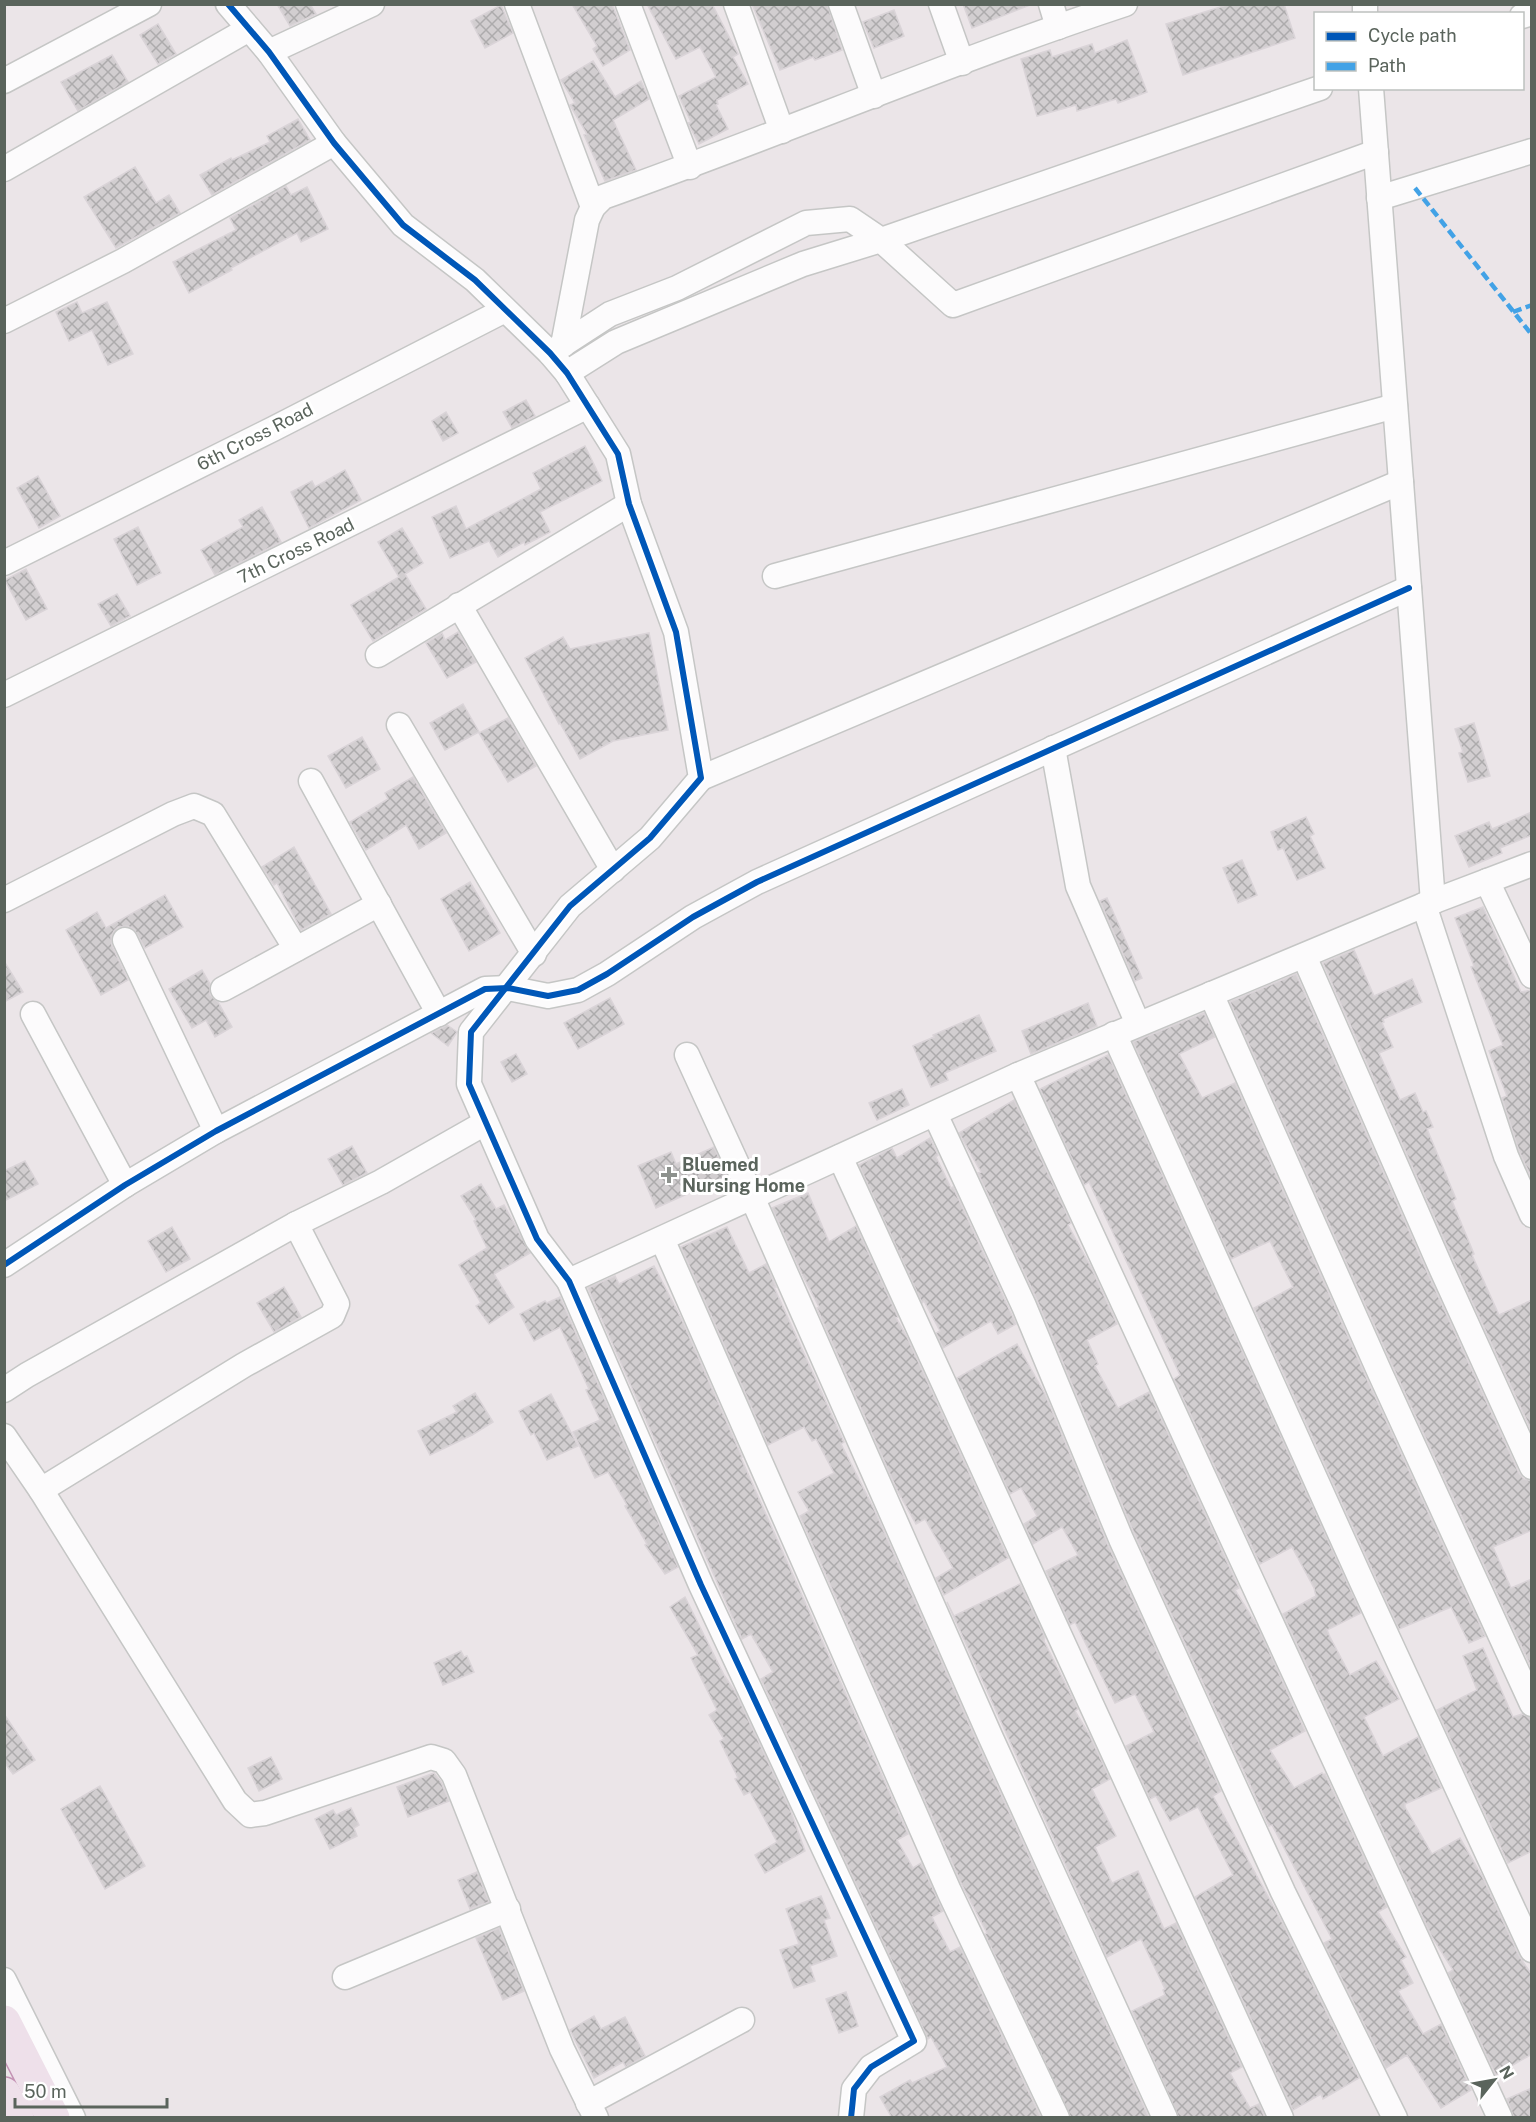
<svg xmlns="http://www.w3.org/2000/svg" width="1536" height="2122" font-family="'Public Sans',sans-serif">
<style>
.building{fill:url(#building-cross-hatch);stroke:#dad4d8;stroke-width:1.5}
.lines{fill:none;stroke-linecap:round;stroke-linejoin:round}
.minor-casing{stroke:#c5c6c5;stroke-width:27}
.highway-casing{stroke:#c392b4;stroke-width:36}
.minor{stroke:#fcfbfc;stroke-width:24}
.highway{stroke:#eee0ea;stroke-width:33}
.quiet{stroke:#42a2e6;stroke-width:4.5;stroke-dasharray:9 4.5;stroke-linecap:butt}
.cycleway-casing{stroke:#fff;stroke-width:10}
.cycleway{stroke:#0057b8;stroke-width:6}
.poi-dot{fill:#8d918d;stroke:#fff;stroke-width:2}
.labels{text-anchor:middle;stroke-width:6;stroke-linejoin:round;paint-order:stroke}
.street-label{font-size:18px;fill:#5a645c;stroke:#fff}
.poi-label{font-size:18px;font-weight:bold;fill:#5a645c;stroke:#fff;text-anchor:start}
</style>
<defs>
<pattern id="building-cross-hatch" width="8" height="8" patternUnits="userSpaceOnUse" patternTransform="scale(1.5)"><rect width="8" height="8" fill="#d2ced0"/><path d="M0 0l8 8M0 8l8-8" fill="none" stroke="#adabac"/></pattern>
</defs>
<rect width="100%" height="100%" fill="#ebe5e8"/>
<g class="building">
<path d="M 277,4 L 310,4 L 316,14 L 290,26 Z"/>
<path d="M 572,4 L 612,4 L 630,50 L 603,66 L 593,49 L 597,46 Z"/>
<path d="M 647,4 L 712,4 L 738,54 L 733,57 L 748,84 L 717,100 L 718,104 L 716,105 L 728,129 L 699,144 L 688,123 L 691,122 L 679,96 L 716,77 L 700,47 L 676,59 Z"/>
<path d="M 752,4 L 827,4 L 842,50 L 815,60 L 813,57 L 780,70 Z"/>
<path d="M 963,4 L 1030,4 L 1030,5 L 972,28 Z"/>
<path d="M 1230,4 L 1284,4 L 1295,38 L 1183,75 L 1166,24 Z"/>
<path d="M 501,5 L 513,33 L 485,48 L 471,21 Z"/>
<path d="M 894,10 L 904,36 L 874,48 L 863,22 Z"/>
<path d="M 158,24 L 176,54 L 158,64 L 140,35 Z"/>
<path d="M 1127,40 L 1147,92 L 1118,103 L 1116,99 L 1077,111 L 1076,105 L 1037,116 L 1021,59 L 1050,50 L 1052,57 L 1092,44 L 1095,53 Z"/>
<path d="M 112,55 L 128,82 L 78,111 L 61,82 Z"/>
<path d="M 593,61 L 615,97 L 641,81 L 649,99 L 613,120 L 636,170 L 605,181 L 584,135 L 587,134 L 570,105 L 575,103 L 561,80 Z"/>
<path d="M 298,119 L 310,140 L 212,195 L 200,175 L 231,158 L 232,160 L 270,142 L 267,136 Z"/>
<path d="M 135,167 L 156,203 L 169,195 L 180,213 L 116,248 L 84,197 Z"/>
<path d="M 286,186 L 291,195 L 307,187 L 328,229 L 301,242 L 297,233 L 231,268 L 232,270 L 189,293 L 173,262 L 236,230 L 230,218 Z"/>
<path d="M 77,302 L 82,313 L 107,302 L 133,354 L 108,365 L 92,330 L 69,341 L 56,312 Z"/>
<path d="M 526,400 L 535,416 L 512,428 L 503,412 Z"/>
<path d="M 446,412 L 458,433 L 443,441 L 432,421 Z"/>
<path d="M 585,446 L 602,481 L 540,512 L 550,532 L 525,545 L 524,542 L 498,557 L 489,541 L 450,558 L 432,517 L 456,506 L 466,529 L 541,489 L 533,473 Z"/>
<path d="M 345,470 L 361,500 L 309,528 L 291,492 L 312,481 L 315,487 Z"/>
<path d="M 38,476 L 60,516 L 39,528 L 17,488 Z"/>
<path d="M 262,507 L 281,542 L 215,575 L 201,550 L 243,527 L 239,520 Z"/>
<path d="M 138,527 L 161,573 L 137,585 L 114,539 Z"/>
<path d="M 402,528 L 423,563 L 405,574 L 426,609 L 373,641 L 351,605 L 399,577 L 378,542 Z"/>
<path d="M 26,569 L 47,609 L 26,620 L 5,580 Z"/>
<path d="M 117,594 L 130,616 L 111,626 L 98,604 Z"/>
<path d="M 458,632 L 476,662 L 447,678 L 426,643 L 442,633 L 445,640 Z"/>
<path d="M 649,633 L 668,730 L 613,741 L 580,759 L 560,723 L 559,724 L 525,658 L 563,637 L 570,649 Z"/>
<path d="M 463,704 L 479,732 L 445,750 L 430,723 Z"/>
<path d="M 508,718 L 536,766 L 508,782 L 479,733 Z"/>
<path d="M 1474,723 L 1490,776 L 1468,782 L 1459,753 L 1463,752 L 1455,729 Z"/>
<path d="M 362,737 L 380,769 L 346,788 L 328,756 Z"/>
<path d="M 413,777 L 446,833 L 419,849 L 406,825 L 366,850 L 350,822 L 388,799 L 385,793 Z"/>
<path d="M 1532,812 L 1532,835 L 1500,848 L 1502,853 L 1469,867 L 1455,836 L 1489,822 L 1492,829 Z"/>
<path d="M 1306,817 L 1314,834 L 1310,836 L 1325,868 L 1297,880 L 1283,848 L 1278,850 L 1271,832 Z"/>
<path d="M 294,847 L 331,914 L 301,930 L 277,883 L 274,885 L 262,867 Z"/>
<path d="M 1242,860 L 1257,895 L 1238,903 L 1223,868 Z"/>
<path d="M 470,882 L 500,933 L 469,951 L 441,899 Z"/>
<path d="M 165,895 L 183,927 L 145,948 L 134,929 L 127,926 L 118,927 L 114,931 L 111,938 L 112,946 L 128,980 L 101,995 L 66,930 L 97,912 L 106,928 Z"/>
<path d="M 1107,898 L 1142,978 L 1135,981 L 1100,901 Z"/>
<path d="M 1483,907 L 1521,992 L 1532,990 L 1532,1179 L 1519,1151 L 1502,1098 L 1507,1096 L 1489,1051 L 1503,1045 L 1471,967 L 1474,966 L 1455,918 Z"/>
<path d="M 1354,950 L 1374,996 L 1412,979 L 1422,1002 L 1383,1019 L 1384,1022 L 1382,1023 L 1393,1047 L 1379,1053 L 1400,1100 L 1415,1093 L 1423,1112 L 1426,1111 L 1433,1127 L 1427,1129 L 1456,1199 L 1452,1201 L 1474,1254 L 1472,1255 L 1499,1315 L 1532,1300 L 1532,1432 L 1455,1264 L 1323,963 Z"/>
<path d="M 4,961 L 23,992 L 4,1002 Z"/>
<path d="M 202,970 L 210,984 L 210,995 L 218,1002 L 232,1027 L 215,1037 L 206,1020 L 192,1028 L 169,989 Z"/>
<path d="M 1296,974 L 1429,1276 L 1519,1473 L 1524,1479 L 1532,1481 L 1532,1530 L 1493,1547 L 1511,1588 L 1532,1579 L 1532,1669 L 1393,1367 L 1230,1002 Z"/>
<path d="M 610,998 L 624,1024 L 578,1049 L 564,1023 Z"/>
<path d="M 1088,1003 L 1097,1026 L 1031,1054 L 1022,1031 Z"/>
<path d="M 1204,1013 L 1215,1037 L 1179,1054 L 1202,1098 L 1235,1083 L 1367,1379 L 1485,1636 L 1469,1643 L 1451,1607 L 1399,1629 L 1254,1308 L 1293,1287 L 1270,1241 L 1231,1259 L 1133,1042 Z"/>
<path d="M 979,1015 L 996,1051 L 945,1073 L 948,1080 L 931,1087 L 913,1046 L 934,1037 L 933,1035 Z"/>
<path d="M 447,1025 L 457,1032 L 448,1046 L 431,1033 Z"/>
<path d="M 516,1054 L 527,1074 L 512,1082 L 501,1062 Z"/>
<path d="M 1108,1055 L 1361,1613 L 1327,1630 L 1330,1637 L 1350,1675 L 1376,1661 L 1399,1699 L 1364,1717 L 1383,1756 L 1418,1737 L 1441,1788 L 1405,1804 L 1405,1807 L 1432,1854 L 1460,1838 L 1482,1876 L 1519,1956 L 1532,1975 L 1532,2054 L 1496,2075 L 1448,1973 L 1453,1970 L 1432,1937 L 1283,1614 L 1316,1596 L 1314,1588 L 1292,1547 L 1260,1564 L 1174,1379 L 1180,1375 L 1089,1182 L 1084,1185 L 1040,1089 Z"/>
<path d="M 902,1089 L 909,1105 L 877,1120 L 869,1103 Z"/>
<path d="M 1014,1100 L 1071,1223 L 1068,1225 L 1091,1267 L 1117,1324 L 1087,1340 L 1098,1364 L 1095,1366 L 1118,1408 L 1149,1392 L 1239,1588 L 1235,1590 L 1258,1627 L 1305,1731 L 1270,1750 L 1294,1788 L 1322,1773 L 1324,1775 L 1325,1774 L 1387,1907 L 1378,1912 L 1406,1957 L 1401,1960 L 1413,1983 L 1398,1991 L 1423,2034 L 1441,2024 L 1471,2090 L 1441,2108 L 1407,2055 L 1386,2068 L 1324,1943 L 1332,1939 L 1272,1825 L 1269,1826 L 1134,1533 L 1037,1300 L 978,1173 L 981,1172 L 959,1133 Z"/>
<path d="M 930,1138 L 938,1155 L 936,1157 L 951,1188 L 953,1187 L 1016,1324 L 998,1334 L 991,1321 L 943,1348 L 936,1333 L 940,1331 L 924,1301 L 922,1303 L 859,1165 L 892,1148 L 897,1158 Z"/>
<path d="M 352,1146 L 367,1173 L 343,1185 L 328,1159 Z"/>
<path d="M 714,1147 L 727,1176 L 656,1208 L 638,1166 L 671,1152 L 676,1164 Z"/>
<path d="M 25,1161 L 38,1184 L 4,1201 L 4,1171 Z"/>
<path d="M 481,1184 L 496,1209 L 504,1205 L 530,1253 L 494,1274 L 514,1307 L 489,1324 L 476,1306 L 481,1303 L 459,1265 L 487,1248 L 474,1221 L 476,1220 L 461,1196 Z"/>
<path d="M 808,1193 L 829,1242 L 856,1226 L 898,1317 L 896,1318 L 907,1337 L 1008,1558 L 944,1595 L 936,1578 L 953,1568 L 925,1519 L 916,1524 L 897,1490 L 817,1308 L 819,1307 L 802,1274 L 772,1208 Z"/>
<path d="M 172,1227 L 190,1259 L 166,1272 L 148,1241 Z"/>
<path d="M 727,1227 L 749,1273 L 766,1264 L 776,1287 L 774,1287 L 844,1442 L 841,1444 L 874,1509 L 978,1744 L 1149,2118 L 1071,2118 L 985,1934 L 987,1933 L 962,1885 L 800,1516 L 809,1511 L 798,1492 L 834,1473 L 816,1439 L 812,1441 L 804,1427 L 768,1445 L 681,1247 Z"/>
<path d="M 654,1266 L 682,1320 L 742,1457 L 741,1458 L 908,1834 L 897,1840 L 913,1868 L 921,1863 L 943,1911 L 932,1917 L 950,1952 L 960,1947 L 1041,2118 L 892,2118 L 880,2097 L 910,2080 L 912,2083 L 947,2067 L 931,2037 L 928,2039 L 761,1679 L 773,1672 L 751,1634 L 742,1639 L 588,1288 L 615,1276 L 619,1284 Z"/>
<path d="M 284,1287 L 301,1317 L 274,1332 L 257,1303 Z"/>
<path d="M 560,1297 L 678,1567 L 665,1574 L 645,1545 L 647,1544 L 625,1506 L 627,1505 L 608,1472 L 595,1478 L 573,1432 L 600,1420 L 586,1390 L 589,1389 L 560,1327 L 534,1341 L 520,1314 L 545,1301 L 547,1303 Z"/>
<path d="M 1017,1344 L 1045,1394 L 1108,1545 L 1221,1791 L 1213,1796 L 1282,1922 L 1359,2078 L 1323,2099 L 1321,2094 L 1293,2110 L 1195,1897 L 1233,1875 L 1198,1807 L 1170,1821 L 1156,1796 L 1150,1799 L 1126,1746 L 1154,1732 L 1135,1694 L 1115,1703 L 1075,1622 L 1070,1625 L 1046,1571 L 1078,1555 L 1062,1527 L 1033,1544 L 1024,1524 L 1037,1516 L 1021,1488 L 1010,1494 L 957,1378 Z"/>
<path d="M 475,1393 L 493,1422 L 472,1435 L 430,1455 L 418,1431 L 457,1412 L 453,1406 Z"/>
<path d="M 551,1394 L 578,1446 L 547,1460 L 534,1433 L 531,1435 L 519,1411 Z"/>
<path d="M 1020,1584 L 1045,1637 L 1044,1641 L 1078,1709 L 1075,1711 L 1089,1734 L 1110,1779 L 1092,1789 L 1116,1836 L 1095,1847 L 1112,1883 L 1138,1871 L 1164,1929 L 1176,1923 L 1242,2067 L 1230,2073 L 1250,2108 L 1259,2104 L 1265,2118 L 1179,2118 L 1132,2011 L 1165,1995 L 1163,1990 L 1165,1989 L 1141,1939 L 1107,1957 L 947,1602 L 954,1616 Z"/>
<path d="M 685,1597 L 724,1675 L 736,1693 L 790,1809 L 805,1851 L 765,1873 L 755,1855 L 777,1842 L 750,1792 L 744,1795 L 735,1779 L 738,1778 L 720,1741 L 724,1739 L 709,1715 L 717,1710 L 691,1658 L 698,1655 L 670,1607 Z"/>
<path d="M 1483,1648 L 1513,1717 L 1522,1714 L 1532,1718 L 1532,1851 L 1508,1863 L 1437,1710 L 1477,1690 L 1463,1656 Z"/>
<path d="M 461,1651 L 464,1657 L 467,1656 L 474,1672 L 443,1685 L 434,1663 Z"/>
<path d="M 4,1714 L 35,1760 L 13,1774 L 4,1762 Z"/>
<path d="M 271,1757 L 282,1779 L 259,1791 L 248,1768 Z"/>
<path d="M 434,1773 L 441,1782 L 449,1801 L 408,1817 L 397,1787 Z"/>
<path d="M 100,1786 L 145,1866 L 105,1889 L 61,1809 Z"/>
<path d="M 351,1808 L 359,1825 L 354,1828 L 357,1836 L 330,1849 L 315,1819 L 333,1810 L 336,1815 Z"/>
<path d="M 477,1872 L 489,1902 L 470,1909 L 458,1880 Z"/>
<path d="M 821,1896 L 830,1918 L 824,1920 L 837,1956 L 810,1966 L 815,1981 L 794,1988 L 780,1950 L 799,1944 L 786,1909 Z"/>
<path d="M 499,1928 L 524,1991 L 503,2000 L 476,1938 Z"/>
<path d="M 846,1992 L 858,2026 L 839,2033 L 826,1999 Z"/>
<path d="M 594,2016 L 601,2029 L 625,2017 L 645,2056 L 626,2067 L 623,2062 L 594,2078 L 570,2030 Z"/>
<path d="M 1532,2088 L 1532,2118 L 1514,2118 L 1507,2099 Z"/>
</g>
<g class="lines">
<g class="minor-casing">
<g id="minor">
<path d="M 228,4 L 269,52 L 334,143 L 403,225 L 475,280 L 550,353 L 567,373 L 618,454 L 629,504 L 676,632 L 701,778 L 650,838 L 570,906 L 471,1032 L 469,1084 L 537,1239 L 569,1281 L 701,1585 L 914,2041 L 871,2067 L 854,2089 L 851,2118"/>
<path d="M 517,4 L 593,207"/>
<path d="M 628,4 L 690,167"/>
<path d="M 736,4 L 782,131"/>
<path d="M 841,4 L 874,96"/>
<path d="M 941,4 L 962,63"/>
<path d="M 1051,4 L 1058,27"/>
<path d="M 1365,4 L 1365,14"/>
<path d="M 1522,16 L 1532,13"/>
<path d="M 269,52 L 372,4"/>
<path d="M 4,81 L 149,4"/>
<path d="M 1371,88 L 1433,902"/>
<path d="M 4,169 L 249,29"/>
<path d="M 1379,198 L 1532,151"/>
<path d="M 4,321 L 123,261 L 334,143"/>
<path d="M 563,345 L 587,220 L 593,207 L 603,197 C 778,135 949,62 1125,4"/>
<path d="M 550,353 L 610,314 L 677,288 L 806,223 L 850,219 L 881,240 L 1320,88"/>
<path d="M 567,373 L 616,342 L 803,264 L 881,240 L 953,305 L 1376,152"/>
<path d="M 4,563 L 273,429 L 505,310"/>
<path d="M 775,576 L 1395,406"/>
<path d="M 459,605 L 613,870"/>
<path d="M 378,655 L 629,504"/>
<path d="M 4,695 L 588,406"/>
<path d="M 399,725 L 534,954"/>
<path d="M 1053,748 L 1078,886 L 1138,1024"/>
<path d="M 701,778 L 1401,482"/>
<path d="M 311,781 L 439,1014"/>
<path d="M 1487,881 L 1532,976"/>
<path d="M 4,900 L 173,814 L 194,806 L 213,814 L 296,949"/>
<path d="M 1424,905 L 1506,1156 L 1532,1215"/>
<path d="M 125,940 L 216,1131"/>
<path d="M 1304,956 L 1442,1270 L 1532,1467"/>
<path d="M 223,989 L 379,904"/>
<path d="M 1211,994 L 1380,1373 L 1532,1704"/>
<path d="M 33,1014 L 125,1185"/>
<path d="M 1114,1034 L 1362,1582 L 1532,1950"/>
<path d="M 687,1055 L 752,1197 L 991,1738 L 1165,2118"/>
<path d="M 1018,1075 L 1500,2118"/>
<path d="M 935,1114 L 1024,1306 L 1121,1539 L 1283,1892 L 1395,2118"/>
<path d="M 840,1157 L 1281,2118"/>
<path d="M 662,1239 L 949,1891 L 1057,2118"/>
<path d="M 4,1265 L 125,1185 L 216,1131 L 485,989 L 508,988 L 548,996 L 578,990 L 607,974 L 693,917 L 757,882 L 1409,588"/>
<path d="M 569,1281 L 1018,1075 L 1424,905 L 1532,864"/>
<path d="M 4,1390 L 27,1375 L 296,1224 L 381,1182 L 485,1123"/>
<path d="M 4,1436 L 41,1490 L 244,1365 L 332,1316 L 337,1304 L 296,1224"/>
<path d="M 41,1490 L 235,1801 L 250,1815 L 265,1813 L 431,1757 L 444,1761 L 454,1775 L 562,2049 L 596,2118"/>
<path d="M 345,1977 L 508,1909"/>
<path d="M 4,1980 L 73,2118"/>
<path d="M 588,2103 L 742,2020"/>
</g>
</g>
<g class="highway-casing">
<g id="highway">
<path d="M 4,2022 L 53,2118"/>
<path d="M 4,2094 L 17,2118"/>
</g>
</g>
<use href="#minor" class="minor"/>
<use href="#highway" class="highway"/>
<g class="quiet">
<path d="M 1415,188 L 1532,335"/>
<path d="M 1513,312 L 1532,305"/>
</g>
<g class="cycleway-casing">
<g id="cycleway">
<path d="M 228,4 L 269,52 L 334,143 L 403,225 L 475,280 L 550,353 L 567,373 L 618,454 L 629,504 L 676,632 L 701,778 L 650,838 L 570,906 L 471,1032 L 469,1084 L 537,1239 L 569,1281 L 701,1585 L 914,2041 L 871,2067 L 854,2089 L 851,2118"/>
<path d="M 4,1265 L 125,1185 L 216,1131 L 485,989 L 508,988 L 548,996 L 578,990 L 607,974 L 693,917 L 757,882 L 1409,588"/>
</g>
</g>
<use href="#cycleway" class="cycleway"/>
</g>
<path class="poi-dot" d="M666 1166h6v6h6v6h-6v6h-6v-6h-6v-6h6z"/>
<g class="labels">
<g class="street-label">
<text transform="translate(255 437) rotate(-27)" y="6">6th Cross Road</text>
<text transform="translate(296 551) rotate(-26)" y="6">7th Cross Road</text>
</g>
<g class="poi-label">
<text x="682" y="1171">Bluemed<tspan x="682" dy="21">Nursing Home</tspan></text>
</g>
</g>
<rect width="1536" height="2122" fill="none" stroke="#5a645c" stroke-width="12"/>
<rect x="1314" y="12" width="210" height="78" fill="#ffffff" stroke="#bdc1be" stroke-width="1.5"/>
<rect x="1326" y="32" width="30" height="9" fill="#0057b8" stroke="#bdc1be" stroke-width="1.5"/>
<text x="1368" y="42" font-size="18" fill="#5a645c">Cycle path</text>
<rect x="1326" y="62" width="30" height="9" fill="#42a2e6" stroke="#bdc1be" stroke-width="1.5"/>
<text x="1368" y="72" font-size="18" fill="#5a645c">Path</text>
<g transform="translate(1494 2080) rotate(59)" stroke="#ffffff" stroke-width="4.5" paint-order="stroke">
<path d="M0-4.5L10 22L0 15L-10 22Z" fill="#5a645c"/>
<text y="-9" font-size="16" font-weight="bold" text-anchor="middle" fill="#5a645c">N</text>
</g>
<path d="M15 2098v9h152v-9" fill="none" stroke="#5a645c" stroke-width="3"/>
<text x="24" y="2098" font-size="18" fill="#5a645c" stroke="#ffffff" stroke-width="4.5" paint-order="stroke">50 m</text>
</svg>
